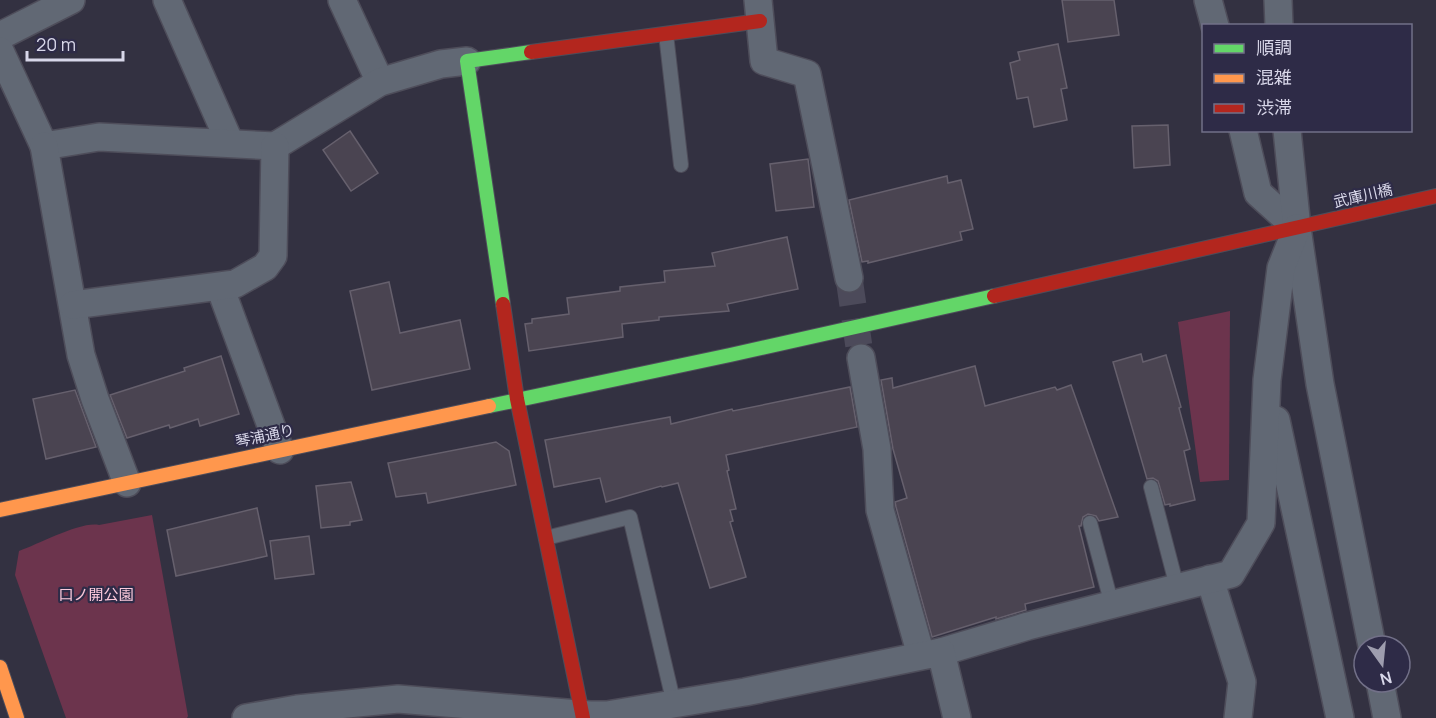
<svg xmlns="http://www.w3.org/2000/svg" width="1436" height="718" font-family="Manrope,'Noto Sans JP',sans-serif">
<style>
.green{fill:#6c344d}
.building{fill:#4a4451;stroke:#66606d;stroke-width:1.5}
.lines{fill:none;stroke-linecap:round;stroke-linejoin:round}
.street-tunnel{stroke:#4c4a5a;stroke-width:27;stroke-dasharray:27 14;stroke-linecap:butt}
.lane-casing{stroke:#4e4d5a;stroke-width:16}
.street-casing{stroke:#4e4d5a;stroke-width:30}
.fast-casing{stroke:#4e4d5a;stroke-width:16}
.slow-casing{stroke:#4e4d5a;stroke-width:16}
.jam-casing{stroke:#4e4d5a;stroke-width:16}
.lane{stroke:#616874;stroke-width:14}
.street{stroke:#616874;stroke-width:27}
.fast{stroke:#63d668;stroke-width:14}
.slow{stroke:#ff974d;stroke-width:14}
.jam{stroke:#b3261e;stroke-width:14}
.labels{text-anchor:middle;stroke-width:4.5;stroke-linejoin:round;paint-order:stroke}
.street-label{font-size:15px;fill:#d8d7e9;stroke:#2e2b47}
.park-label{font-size:15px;fill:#fcc9db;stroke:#2e2b47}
</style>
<rect width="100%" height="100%" fill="#333141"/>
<g class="green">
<path d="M 1230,311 L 1229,480 L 1200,482 L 1178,322 Z"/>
<path d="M 152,515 L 188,716 L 187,718 L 66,718 L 15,575 L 19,551 C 39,544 81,521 99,525 Z"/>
</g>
<g class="building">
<path d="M 1062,0 L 1114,0 L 1119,35 L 1068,42 Z"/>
<path d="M 1058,44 L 1067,88 L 1061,89 L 1067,120 L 1034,127 L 1028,97 L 1017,99 L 1010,63 L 1020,60 L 1018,52 Z"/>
<path d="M 1168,125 L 1170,165 L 1134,168 L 1132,126 Z"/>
<path d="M 350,131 L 378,173 L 351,191 L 323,150 Z"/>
<path d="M 808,159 L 814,207 L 776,211 L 770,164 Z"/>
<path d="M 947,176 L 948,183 L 961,180 L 973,229 L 960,232 L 962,240 L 868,263 L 868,261 L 862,262 L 849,200 Z"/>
<path d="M 787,237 L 798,289 L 727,304 L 729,311 L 659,317 L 659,320 L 622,324 L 623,337 L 529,351 L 525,324 L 532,323 L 532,319 L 569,314 L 567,298 L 620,291 L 620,287 L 665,282 L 664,271 L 715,266 L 712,253 Z"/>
<path d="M 389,282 L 400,333 L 460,320 L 470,369 L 372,390 L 350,291 Z"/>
<path d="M 1141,354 L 1143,362 L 1166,355 L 1181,407 L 1179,408 L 1190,449 L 1184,451 L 1195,500 L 1170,506 L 1170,504 L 1165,505 L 1158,481 L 1153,478 L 1147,479 L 1113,362 Z"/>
<path d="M 221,356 L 239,414 L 200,426 L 198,419 L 170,428 L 169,425 L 127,438 L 110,395 L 185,371 L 184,368 Z"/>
<path d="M 975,366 L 985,406 L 1055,387 L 1057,390 L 1071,385 L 1118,517 L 1099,521 L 1096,516 L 1088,514 L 1083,517 L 1081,526 L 1079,526 L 1094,587 L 1025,604 L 1026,610 L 996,619 L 996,617 L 932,637 L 896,507 L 895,502 L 907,498 L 893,449 L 881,380 L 892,378 L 893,388 Z"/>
<path d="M 850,387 L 857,427 L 726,455 L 729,470 L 727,471 L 736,509 L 730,510 L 733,521 L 730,522 L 746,577 L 710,588 L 678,483 L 662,487 L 661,486 L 606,502 L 600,478 L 554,487 L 545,440 L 670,417 L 671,424 L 732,409 L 733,411 Z"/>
<path d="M 75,390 L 96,447 L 46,459 L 33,399 Z"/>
<path d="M 496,442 L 509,451 L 516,485 L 428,503 L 426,493 L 396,497 L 388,463 Z"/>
<path d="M 351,482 L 362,520 L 350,522 L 350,525 L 321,528 L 316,486 Z"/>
<path d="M 257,508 L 267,556 L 176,576 L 167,530 Z"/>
<path d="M 309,536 L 314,574 L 275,579 L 270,541 Z"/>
</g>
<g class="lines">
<path class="street-tunnel" d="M 849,278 L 859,347"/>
<g class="lane-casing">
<g id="lane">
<path d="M 666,34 L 681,165"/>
<path d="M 1151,487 L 1177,587"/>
<path d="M 1090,523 L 1112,605"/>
<path d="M 546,538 L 630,517 L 674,704"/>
</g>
</g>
<g class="street-casing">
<g id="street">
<path d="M 167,0 L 230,143"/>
<path d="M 342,0 L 380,82"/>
<path d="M 758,0 L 764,61 L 807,74 L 849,278"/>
<path d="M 1208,0 L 1215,26"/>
<path d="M 1278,0 L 1279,26"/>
<path d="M 0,36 L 71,0"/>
<path d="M 0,51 L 44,146 L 99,137 L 275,146 L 380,82 L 441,64 L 467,61"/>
<path d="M 1243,130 L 1258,193 L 1297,228"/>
<path d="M 1287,130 L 1297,228 L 1320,384 L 1372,646"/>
<path d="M 44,146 L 81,355 L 95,399 L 127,483"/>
<path d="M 220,287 L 280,450"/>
<path d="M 73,305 L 235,284 L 265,267 L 273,256 L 275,146"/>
<path d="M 861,358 L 877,449 L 880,510 L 921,655"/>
<path d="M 1276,420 L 1340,718"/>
<path d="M 1210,579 L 1242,682 L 1238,718"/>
<path d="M 941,652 L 1028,626 L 1231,574 L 1261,523 L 1267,380 L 1281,268 L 1297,228"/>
<path d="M 1380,682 L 1387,718"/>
<path d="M 246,718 L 297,709 L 398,699 L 590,715 L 607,715 L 745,692 L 941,652 L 957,718"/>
</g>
</g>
<g class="fast-casing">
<g id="fast">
<path d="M 503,304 L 467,61 L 531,52"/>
<path d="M 489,406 L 730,355 L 994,296"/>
</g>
</g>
<g class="slow-casing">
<g id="slow">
<path d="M 0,510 L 489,406"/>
<path d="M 0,667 L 17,718"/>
</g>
</g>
<g class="jam-casing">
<g id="jam">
<path d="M 531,52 L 760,21"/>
<path d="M 994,296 L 1436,196"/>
<path d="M 503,304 L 517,399 L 583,718"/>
</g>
</g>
<use href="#lane" class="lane"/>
<use href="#street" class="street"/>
<use href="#fast" class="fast"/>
<use href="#slow" class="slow"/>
<use href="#jam" class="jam"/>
</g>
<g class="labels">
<g class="street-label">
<text transform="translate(1363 196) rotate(-13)" y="5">武庫川橋</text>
<text transform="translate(265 436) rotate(-12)" y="5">琴浦通り</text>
</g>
<g class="park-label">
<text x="96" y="600">口ノ開公園</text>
</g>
</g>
<rect x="1202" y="24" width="210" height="108" fill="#2e2b47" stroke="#727088" stroke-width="1.5"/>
<rect x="1214" y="44" width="30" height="9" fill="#63d668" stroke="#727088" stroke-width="1.5"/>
<text x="1256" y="54" font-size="18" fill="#d8d7e9">順調</text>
<rect x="1214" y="74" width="30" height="9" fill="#ff974d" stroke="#727088" stroke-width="1.5"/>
<text x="1256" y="84" font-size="18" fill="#d8d7e9">混雑</text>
<rect x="1214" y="104" width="30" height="9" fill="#b3261e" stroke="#727088" stroke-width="1.5"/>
<text x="1256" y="114" font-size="18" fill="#d8d7e9">渋滞</text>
<g transform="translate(1382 664) rotate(165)"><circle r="28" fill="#2e2b47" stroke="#727088" stroke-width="1.5"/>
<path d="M0-4.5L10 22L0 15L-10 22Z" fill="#9e9dae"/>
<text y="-9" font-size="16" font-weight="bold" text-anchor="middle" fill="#d8d7e9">N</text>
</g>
<path d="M27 51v9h96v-9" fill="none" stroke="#d8d7e9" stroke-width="3"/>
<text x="36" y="51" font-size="18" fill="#d8d7e9" stroke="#2e2b47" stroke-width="4.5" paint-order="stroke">20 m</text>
</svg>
